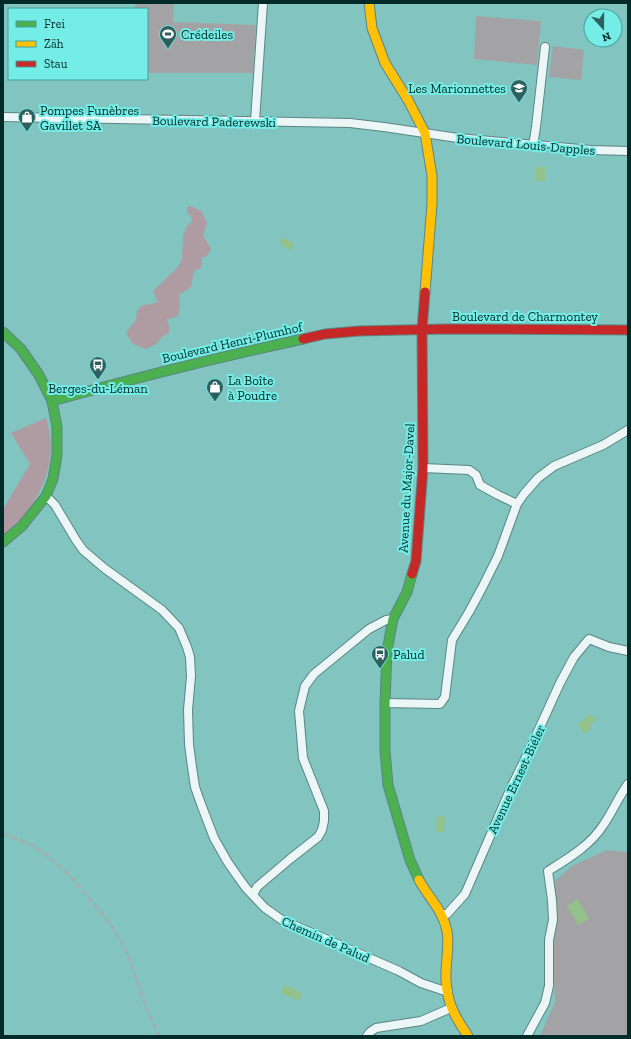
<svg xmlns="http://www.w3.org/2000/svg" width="631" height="1039" font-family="'Zilla Slab',serif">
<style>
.green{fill:#a3a3a5}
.forest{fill:#af9ca2}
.water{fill:#92c18a}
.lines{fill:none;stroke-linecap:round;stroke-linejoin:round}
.street-casing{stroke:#5b8684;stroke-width:10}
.fast-casing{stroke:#5b8684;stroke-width:11}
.slow-casing{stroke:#5b8684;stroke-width:11}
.jam-casing{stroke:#5b8684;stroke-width:11}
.street{stroke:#ecf6f6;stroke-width:8}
.fast{stroke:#4caf50;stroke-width:9}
.slow{stroke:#ffc107;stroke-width:9}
.jam{stroke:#c62828;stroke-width:9}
.rail{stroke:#9fb0ae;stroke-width:3;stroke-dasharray:6 3;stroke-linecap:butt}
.labels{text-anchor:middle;stroke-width:4;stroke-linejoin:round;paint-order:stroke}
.poi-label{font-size:13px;fill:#012a28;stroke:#74ede6;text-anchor:start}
.street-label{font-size:13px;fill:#012a28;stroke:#74ede6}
</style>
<rect width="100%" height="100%" fill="#81c4c0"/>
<g class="green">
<path d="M 135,3 L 174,3 L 173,22 L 256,25 L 253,73 L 147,73 L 147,9 L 115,9 L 135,8 Z"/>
<path d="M 476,16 L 541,21 L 537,65 L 474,59 Z"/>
<path d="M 553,46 L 584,50 L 581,80 L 549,77 Z"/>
<path d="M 607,850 L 628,852 L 628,1036 L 540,1036 L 555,1002 L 553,954 L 556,925 L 554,882 L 572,866 Z"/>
</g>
<g class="forest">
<path d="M 190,206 L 201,211 L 207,222 L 203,236 L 207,242 L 211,249 L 207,256 L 202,258 L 201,268 L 194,271 L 191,287 L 179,295 L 180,305 L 178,316 L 173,318 L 167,319 L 169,326 L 169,333 L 162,337 L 156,344 L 146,349 L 133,344 L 126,333 L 136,319 L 137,311 L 141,306 L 158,302 L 153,291 L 178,267 L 182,259 L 183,236 L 187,226 L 192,221 L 191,216 L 187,212 L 187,207 Z"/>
<path d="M 46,418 C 61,463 38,508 3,536 L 3,509 L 30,464 L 11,433 Z"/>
</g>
<g class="water">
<rect x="536" y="167" width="9" height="14"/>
<path d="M 281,238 L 284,238 L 295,244 L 291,250 L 281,245 L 280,242 Z"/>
<path d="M 591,714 L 596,720 L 590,725 L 592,728 L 584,734 L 578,724 Z"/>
<path d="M 437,816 L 445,817 L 444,833 L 436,832 Z"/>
<path d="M 578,899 L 589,919 L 578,925 L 567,906 Z"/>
<path d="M 284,985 L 302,993 L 299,1001 L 281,993 Z"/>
</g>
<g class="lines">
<g class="street-casing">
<g id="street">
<path d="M 3,117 L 350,123 L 384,127 L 458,138 L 591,150 L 628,151"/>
<path d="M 255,121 L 263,3"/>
<path d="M 533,146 L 536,127 L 545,47"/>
<path d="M 423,468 L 469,470 L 476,475 L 480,485 L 498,495 L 517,504"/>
<path d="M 46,496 L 55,505 L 76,540 L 83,550 L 104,568 L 162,610 L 179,628 L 187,647 L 190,657 L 191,676 L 188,710 L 189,744 L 192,767 L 195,787 L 201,804 L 214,838 L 227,861 L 238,877 L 246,888 L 265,908 L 282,920 L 399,971 L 421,983 L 448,992"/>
<path d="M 385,703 L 440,704 L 445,697 L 452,640 L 469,612 L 482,588 L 498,556 L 517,504 L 524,494 L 538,478 L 554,466 L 603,445 L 628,430"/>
<path d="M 253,895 L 257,887 L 290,859 L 318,837 L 322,830 L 324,821 L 324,811 L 303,758 L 299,711 L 305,686 L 314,674 L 369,629 L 386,620 L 393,619"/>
<path d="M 442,914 L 447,914 L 465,894 L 510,790 L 529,751 L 560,683 L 574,657 L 589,639 L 609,647 L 628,651"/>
<path d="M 367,1036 L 370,1032 L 376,1028 L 421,1021 L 451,1008"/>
<path d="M 527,1036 L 545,1003 L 549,986 L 549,940 L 553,920 L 552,900 L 548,871 C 569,858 591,845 604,824 C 613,811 619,796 628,784"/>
</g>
</g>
<g class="fast-casing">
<g id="fast">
<path d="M 3,332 L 21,349 L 39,375 L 52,401 L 57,427 L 57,455 L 53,479 L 46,496 L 22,526 L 3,542"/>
<path d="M 52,401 C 135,378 219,357 303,339"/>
<path d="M 412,574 L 407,592 L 393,619 L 387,651 L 385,703 L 385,751 L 388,785 L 410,860 L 419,880"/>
</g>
</g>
<g class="slow-casing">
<g id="slow">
<path d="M 369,3 L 372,28 L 385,63 L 408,100 L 425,133 L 432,176 L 432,204 L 425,292"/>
<path d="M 419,880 C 428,897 443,910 447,931 C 450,947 445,963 446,980 C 447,1003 455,1017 468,1036"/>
</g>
</g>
<g class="jam-casing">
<g id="jam">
<path d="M 303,339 L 325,334 L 359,331 L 448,329 L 628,330"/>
<path d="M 412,574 L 416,561 L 423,468 L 422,330 L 425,292"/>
</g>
</g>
<use href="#street" class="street"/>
<use href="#fast" class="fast"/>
<use href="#slow" class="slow"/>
<use href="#jam" class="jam"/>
<path class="rail" d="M 3,834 L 14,838 L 32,845 L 49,857 L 70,876 L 103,915 L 121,940 L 128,955 L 146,1007 L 159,1036"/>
</g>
<defs>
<g id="stadium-pin" transform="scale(0.9)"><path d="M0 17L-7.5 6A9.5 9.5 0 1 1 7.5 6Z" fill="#2e605d" stroke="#74ede6"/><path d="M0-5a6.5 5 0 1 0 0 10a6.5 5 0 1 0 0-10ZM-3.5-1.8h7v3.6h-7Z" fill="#fff"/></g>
<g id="school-pin" transform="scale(0.9)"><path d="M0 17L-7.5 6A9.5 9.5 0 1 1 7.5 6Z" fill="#2e605d" stroke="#74ede6"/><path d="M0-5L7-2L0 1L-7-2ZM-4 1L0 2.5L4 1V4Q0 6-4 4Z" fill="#fff"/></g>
<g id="shop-pin" transform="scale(0.9)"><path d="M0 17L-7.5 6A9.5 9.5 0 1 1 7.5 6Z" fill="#2e605d" stroke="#74ede6"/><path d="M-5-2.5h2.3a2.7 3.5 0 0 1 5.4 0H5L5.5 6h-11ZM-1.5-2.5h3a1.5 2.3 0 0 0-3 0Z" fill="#fff"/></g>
<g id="bus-pin" transform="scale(0.9)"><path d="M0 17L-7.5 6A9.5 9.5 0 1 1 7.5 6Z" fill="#2e605d" stroke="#74ede6"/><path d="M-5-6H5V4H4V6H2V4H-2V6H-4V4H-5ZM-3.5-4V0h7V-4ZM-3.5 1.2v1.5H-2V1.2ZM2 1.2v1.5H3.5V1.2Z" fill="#fff"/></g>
</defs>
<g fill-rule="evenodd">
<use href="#stadium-pin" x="168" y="34"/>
<use href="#school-pin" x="519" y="88"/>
<use href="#shop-pin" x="27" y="117"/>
<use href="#bus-pin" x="98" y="365"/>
<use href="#shop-pin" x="215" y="387"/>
<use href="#bus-pin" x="380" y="654"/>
</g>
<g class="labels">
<g class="poi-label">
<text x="181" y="39">Crédeiles</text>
<text x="506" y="93" text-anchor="end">Les Marionnettes</text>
<text x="40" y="115">Pompes Funèbres<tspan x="40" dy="15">Gavillet SA</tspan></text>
<text x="228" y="385">La Boîte<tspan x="228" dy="15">à Poudre</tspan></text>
<text x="98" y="393" text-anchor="middle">Berges-du-Léman</text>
<text x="393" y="659">Palud</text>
</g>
<g class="street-label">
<text transform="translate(214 121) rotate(1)" y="5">Boulevard Paderewski</text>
<text transform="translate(526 144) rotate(5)" y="5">Boulevard Louis-Dapples</text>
<text x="525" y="321">Boulevard de Charmontey</text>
<text transform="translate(232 342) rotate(-13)" y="5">Boulevard Henri-Plumhof</text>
<text transform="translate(406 488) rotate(-87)" y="5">Avenue du Major-Davel</text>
<text transform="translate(516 779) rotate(-65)" y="5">Avenue Ernest-Biéler</text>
<text transform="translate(326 939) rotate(24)" y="5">Chemin de Palud</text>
</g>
</g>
<rect width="631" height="1039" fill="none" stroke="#012a28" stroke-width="8"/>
<rect x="8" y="8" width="140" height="72" fill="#74ede6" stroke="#469f9a"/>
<rect x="16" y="21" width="20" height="6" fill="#4caf50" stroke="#469f9a"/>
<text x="44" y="28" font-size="12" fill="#012a28">Frei</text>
<rect x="16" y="41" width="20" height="6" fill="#ffc107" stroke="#469f9a"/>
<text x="44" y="48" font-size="12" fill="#012a28">Zäh</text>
<rect x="16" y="61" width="20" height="6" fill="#c62828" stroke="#469f9a"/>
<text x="44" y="68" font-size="12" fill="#012a28">Stau</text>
<g transform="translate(603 28) rotate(159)"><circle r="19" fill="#74ede6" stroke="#469f9a"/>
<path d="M0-3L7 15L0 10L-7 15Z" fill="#2e605d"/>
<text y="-6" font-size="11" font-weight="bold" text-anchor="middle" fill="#012a28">N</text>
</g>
</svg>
